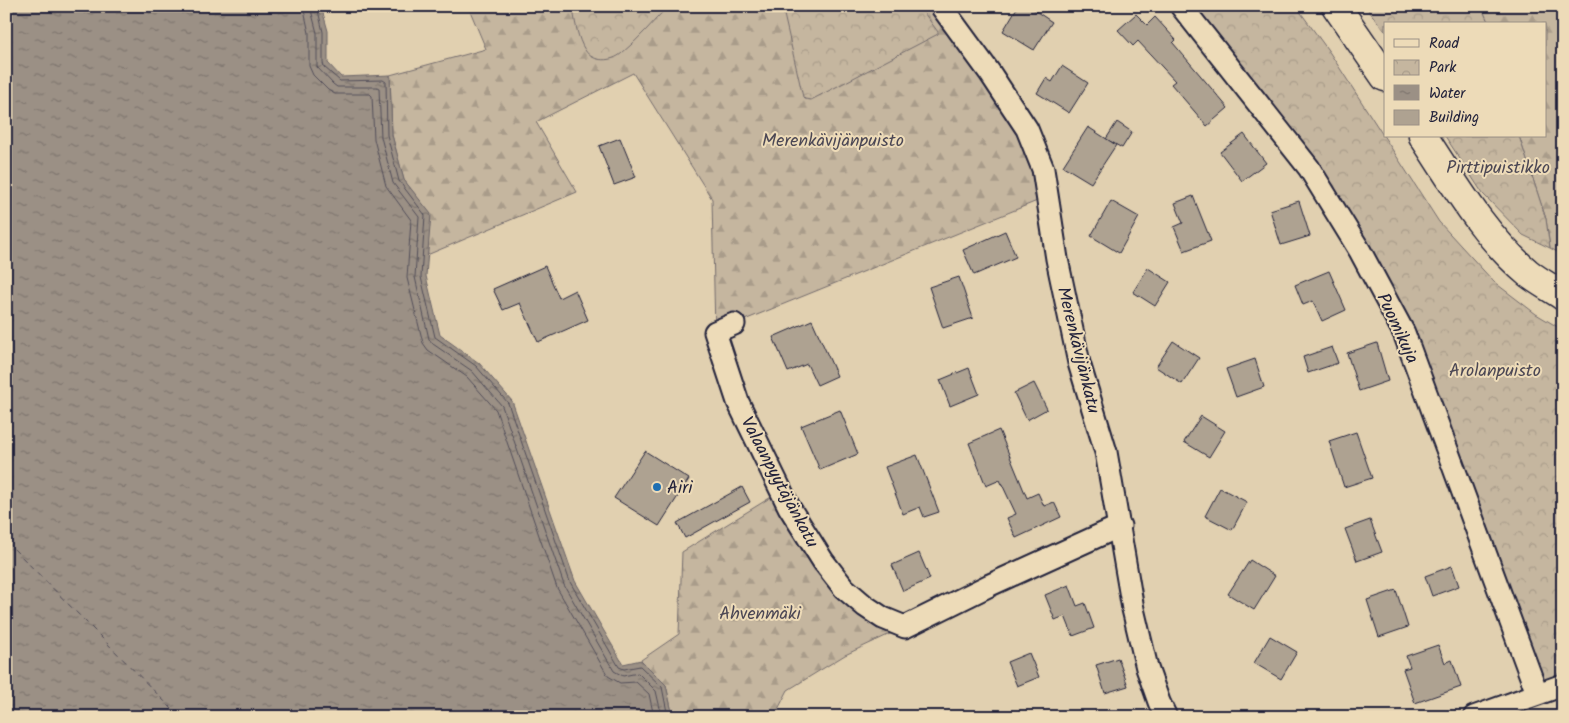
<svg xmlns="http://www.w3.org/2000/svg" width="1569" height="723" font-family="Kalam,sans-serif">
<style>
.forest{fill:url(#forest-firs);stroke:#746c6d}
.park{fill:url(#park-crowns);stroke:#746c6d}
.water{fill:url(#water-ripples);stroke:#6b6467}
.lines{fill:none;stroke-linecap:round;stroke-linejoin:round}
.shore{stroke:#524e59;stroke-width:1}
.ferry{stroke:#4c4855;stroke-width:1;stroke-dasharray:6 5;stroke-linecap:butt}
.building{fill:#aea291;stroke:#22223b}
.minor-casing{stroke:#22223b;stroke-width:25}
.tertiary-casing{stroke:#22223b;stroke-width:31}
.minor{stroke:#eddbb8;stroke-width:21}
.tertiary{stroke:#eddbb8;stroke-width:28}
.poi-dot{fill:#1f6fb2;stroke:#eddbb8;stroke-width:2}
.labels{text-anchor:middle;stroke-width:4;stroke-linejoin:round;paint-order:stroke}
.park-label{font-size:18px;fill:#4b4754;stroke:#eddbb8}
.street-label{font-size:18px;fill:#22223b;stroke:#eddbb8}
.poi-label{font-size:18px;fill:#22223b;stroke:#eddbb8;text-anchor:start}
</style>
<defs>
<pattern id="forest-firs" width="22" height="20" patternUnits="userSpaceOnUse" patternTransform="scale(1.25)"><rect width="22" height="20" fill="#c5b69f"/><path d="M5 1l3.5 6h-7zM16 11l3.5 6h-7z" fill="#a99c8a"/></pattern>
<pattern id="park-crowns" width="20" height="18" patternUnits="userSpaceOnUse" patternTransform="scale(1.25)"><rect width="20" height="18" fill="#c5b69f"/><path d="M2 6a3 3 0 1 1 6 0M12 15a3 3 0 1 1 6 0" fill="none" stroke="#a99c8a"/></pattern>
<pattern id="water-ripples" width="26" height="14" patternUnits="userSpaceOnUse" patternTransform="scale(1.25)"><rect width="26" height="14" fill="#9b9085"/><path d="M2 4q2-2 4 0t4 0M15 11q2-2 4 0t4 0" fill="none" stroke="#7e756e"/></pattern>
</defs>
<rect width="100%" height="100%" fill="#e1d0b0"/>
<filter id="ink" filterUnits="userSpaceOnUse"><feTurbulence type="fractalNoise" baseFrequency=".02" numOctaves="2"/><feDisplacementMap in="SourceGraphic" scale="10" xChannelSelector="R" yChannelSelector="G"/><feConvolveMatrix kernelMatrix="1 2 1 2 8 2 1 2 1" color-interpolation-filters="sRGB"/></filter>
<g filter="url(#ink)">
<g class="forest">
<path d="M 468,6 L 941,6 L 990,73 L 1047,197 L 715,332 L 712,199 L 633,73 L 536,122 L 577,192 L 427,255 L 430,214 L 404,180 L 392,135 L 390,75 L 486,49 Z"/>
<path d="M 1481,6 L 1563,6 L 1563,255 L 1550,248 L 1546,219 L 1519,136 L 1545,136 L 1545,24 L 1489,24 Z"/>
<path d="M 781,491 L 823,561 L 905,627 L 845,655 L 788,690 L 774,717 L 673,717 L 666,685 L 641,660 L 679,634 L 682,552 Z"/>
</g>
<g class="park">
<path d="M 573,6 L 668,6 C 653,22 639,39 622,53 C 612,62 593,63 585,50 C 578,40 574,19 573,6 Z"/>
<path d="M 782,6 L 919,6 L 938,32 L 938,34 L 811,100 L 805,99 L 803,97 Z"/>
<path d="M 1185,6 L 1296,6 L 1330,53 L 1439,222 L 1494,282 L 1536,314 L 1563,330 L 1563,677 L 1549,682 L 1541,680 L 1408,328 Z"/>
<path d="M 1365,6 L 1481,6 L 1489,24 L 1385,24 L 1385,31 Z"/>
<path d="M 1445,136 L 1519,136 L 1546,219 L 1550,248 L 1523,235 L 1483,194 Z"/>
</g>
<path class="water" d="M 6,6 L 321,6 L 328,31 L 328,63 L 341,77 L 390,75 L 392,135 L 404,180 L 431,214 L 426,276 L 440,335 L 479,363 L 512,401 L 575,581 L 623,664 L 641,660 L 666,685 L 673,717 L 6,717 Z"/>
<g class="lines">
<g class="shore">
<path d="M 303,6 L 309,33 L 309,66 L 313,75 L 328,90 L 335,94 L 370,94 L 372,96 L 374,139 L 386,186 L 411,220 L 407,278 L 423,343 L 428,350 L 467,377 L 496,410 L 557,588 L 608,676 L 620,683 L 636,682 L 649,694 L 654,717"/>
<path d="M 310,6 L 317,33 L 317,67 L 333,84 L 337,87 L 377,87 L 379,88 L 381,137 L 393,183 L 419,217 L 415,277 L 429,339 L 433,344 L 472,371 L 502,406 L 564,585 L 614,671 L 623,676 L 638,673 L 656,691 L 662,717"/>
<path d="M 317,6 L 323,32 L 323,63 L 324,67 L 340,81 L 383,80 L 386,82 L 387,135 L 399,181 L 425,215 L 421,277 L 435,337 L 476,366 L 508,403 L 570,582 L 619,667 L 624,669 L 640,666 L 662,687 L 668,717"/>
</g>
<path class="ferry" d="M 6,541 L 180,717"/>
</g>
<g class="building">
<path d="M 1018,6 L 1028,6 L 1052,22 L 1034,50 L 1003,31 Z"/>
<path d="M 1136,14 L 1147,25 L 1155,17 L 1176,40 L 1173,43 L 1228,108 L 1207,126 L 1171,84 L 1175,81 L 1138,41 L 1133,46 L 1118,30 Z"/>
<path d="M 1062,66 L 1088,83 L 1069,113 L 1037,93 L 1046,78 L 1052,82 Z"/>
<path d="M 1117,122 L 1132,132 L 1122,148 L 1106,139 Z"/>
<path d="M 1088,127 L 1116,145 L 1091,183 L 1063,166 Z"/>
<path d="M 1244,134 L 1266,163 L 1242,181 L 1220,152 Z"/>
<path d="M 620,138 L 636,177 L 614,185 L 599,146 Z"/>
<path d="M 1193,196 L 1211,241 L 1184,251 L 1174,227 L 1183,223 L 1175,203 Z"/>
<path d="M 1111,201 L 1139,217 L 1119,253 L 1091,236 Z"/>
<path d="M 1299,201 L 1310,236 L 1281,245 L 1270,210 Z"/>
<path d="M 1005,231 L 1016,257 L 974,275 L 963,250 Z"/>
<path d="M 545,266 L 559,298 L 575,290 L 588,320 L 538,342 L 520,303 L 503,310 L 493,289 Z"/>
<path d="M 1148,268 L 1170,282 L 1155,306 L 1133,292 Z"/>
<path d="M 1329,271 L 1346,310 L 1322,321 L 1313,301 L 1303,305 L 1295,285 Z"/>
<path d="M 959,277 L 973,318 L 943,328 L 929,287 Z"/>
<path d="M 812,320 L 837,376 L 817,385 L 807,364 L 788,372 L 773,337 Z"/>
<path d="M 1173,341 L 1199,358 L 1182,384 L 1156,367 Z"/>
<path d="M 1377,343 L 1388,381 L 1359,391 L 1347,353 Z"/>
<path d="M 1332,347 L 1338,363 L 1308,373 L 1303,357 Z"/>
<path d="M 1255,359 L 1264,387 L 1236,397 L 1226,369 Z"/>
<path d="M 969,368 L 979,394 L 950,406 L 940,380 Z"/>
<path d="M 1034,383 L 1047,409 L 1027,420 L 1014,393 Z"/>
<path d="M 840,410 L 858,454 L 820,470 L 801,426 Z"/>
<path d="M 1201,416 L 1225,431 L 1209,457 L 1184,442 Z"/>
<path d="M 999,430 L 1027,498 L 1038,493 L 1044,506 L 1054,502 L 1061,517 L 1016,538 L 1007,518 L 1016,514 L 1000,480 L 986,486 L 969,443 Z"/>
<path d="M 1356,432 L 1372,478 L 1344,487 L 1329,441 Z"/>
<path d="M 645,451 L 689,479 L 659,526 L 614,498 Z"/>
<path d="M 917,455 L 939,512 L 924,517 L 920,507 L 903,514 L 885,467 Z"/>
<path d="M 742,487 L 750,502 L 685,538 L 677,523 Z"/>
<path d="M 1220,488 L 1247,502 L 1232,530 L 1205,516 Z"/>
<path d="M 1370,520 L 1382,552 L 1357,561 L 1345,529 Z"/>
<path d="M 919,553 L 930,579 L 903,591 L 892,565 Z"/>
<path d="M 1250,560 L 1275,576 L 1254,610 L 1228,594 Z"/>
<path d="M 1452,566 L 1459,586 L 1432,596 L 1425,576 Z"/>
<path d="M 1069,585 L 1077,606 L 1085,603 L 1094,628 L 1073,636 L 1065,616 L 1055,620 L 1045,595 Z"/>
<path d="M 1396,590 L 1408,627 L 1379,637 L 1367,600 Z"/>
<path d="M 1270,636 L 1297,652 L 1281,679 L 1254,663 Z"/>
<path d="M 1438,645 L 1445,663 L 1452,660 L 1461,687 L 1415,703 L 1403,669 L 1410,667 L 1406,656 Z"/>
<path d="M 1029,653 L 1039,677 L 1017,686 L 1007,662 Z"/>
<path d="M 1118,658 L 1128,686 L 1105,693 L 1096,665 Z"/>
</g>
<g class="lines">
<g class="minor-casing">
<g id="minor">
<path d="M 941,6 L 990,73 L 1027,129 L 1043,169 L 1057,259 L 1079,363 L 1106,452 L 1133,609 L 1147,668 L 1159,702 L 1166,717"/>
<path d="M 1181,6 L 1309,168 L 1360,251 L 1404,333 L 1537,693"/>
<path d="M 734,324 L 715,332 L 738,402 L 789,507 L 823,561 L 844,588 L 865,606 L 883,618 L 905,627 L 990,585 L 1120,526"/>
<path d="M 1474,717 L 1563,685"/>
</g>
</g>
<g class="tertiary-casing">
<g id="tertiary">
<path d="M 1336,6 L 1385,77"/>
<path d="M 1423,136 C 1454,183 1484,236 1528,273 C 1538,281 1551,288 1563,296"/>
</g>
</g>
<use href="#minor" class="minor"/>
<use href="#tertiary" class="tertiary"/>
</g>
</g>
<circle class="poi-dot" cx="657" cy="487" r="5"/>
<g class="labels">
<g class="park-label">
<text x="833" y="146">Merenkävijänpuisto</text>
<text x="1498" y="173">Pirttipuistikko</text>
<text x="1495" y="376">Arolanpuisto</text>
<text x="760" y="619">Ahvenmäki</text>
</g>
<g class="street-label">
<text transform="translate(1398 328) rotate(65)" y="6">Puomikuja</text>
<text transform="translate(1079 350) rotate(76)" y="6">Merenkävijänkatu</text>
<text transform="translate(780 482) rotate(62)" y="6">Valaanpyytäjänkatu</text>
</g>
<g class="poi-label">
<text x="667" y="493">Airi</text>
</g>
</g>
<rect width="1569" height="723" fill="none" stroke="#eddbb8" stroke-width="25"/>
<rect x="12" y="12" width="1544" height="698" fill="none" stroke="#22223b" stroke-width="2" filter="url(#ink)"/>
<rect x="1384" y="22" width="162" height="115" fill="#eddbb8" stroke="#9c9186"/>
<rect x="1394" y="39" width="25" height="8" fill="#eddbb8" stroke="#9c9186"/>
<text x="1429" y="48" font-size="15" fill="#22223b">Road</text>
<rect x="1394" y="60" width="25" height="15" fill="url(#park-crowns)" stroke="#9c9186"/>
<text x="1429" y="72" font-size="15" fill="#22223b">Park</text>
<rect x="1394" y="85" width="25" height="15" fill="url(#water-ripples)" stroke="#9c9186"/>
<text x="1429" y="98" font-size="15" fill="#22223b">Water</text>
<rect x="1394" y="110" width="25" height="15" fill="#aea291" stroke="#9c9186"/>
<text x="1429" y="122" font-size="15" fill="#22223b">Building</text>
</svg>
